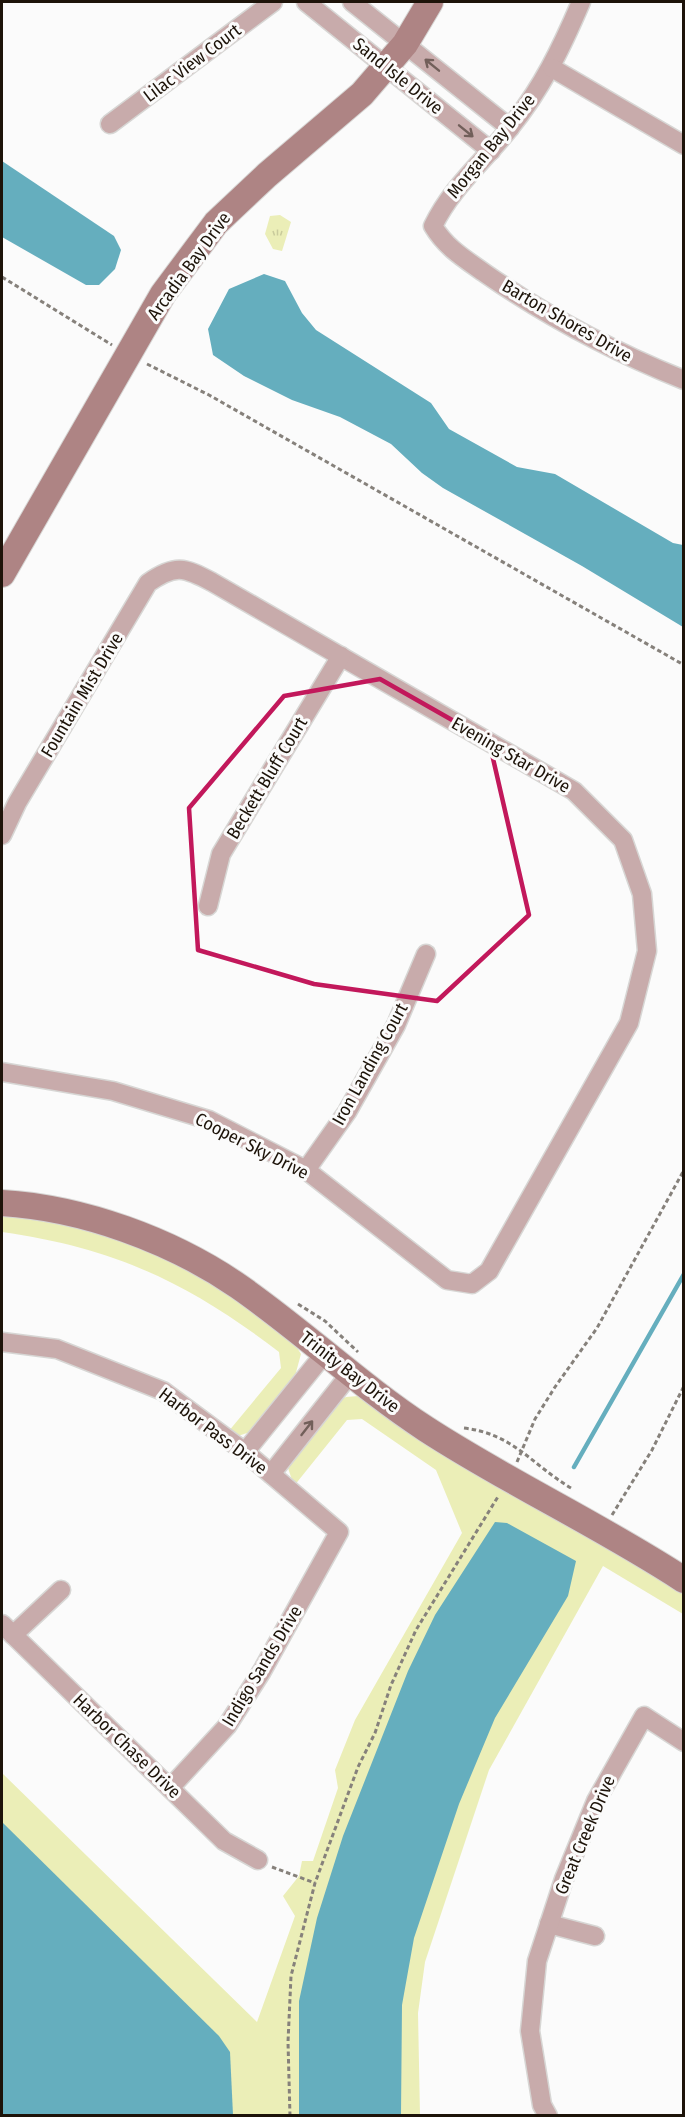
<svg xmlns="http://www.w3.org/2000/svg" width="685" height="2117" font-family="'Fira Sans Condensed',sans-serif">
<style>
.grass{fill:#ebeeb7}
.park{fill:url(#park-tufts)}
.water{fill:#65aebe}
.lines{fill:none;stroke-linecap:round;stroke-linejoin:round}
.stream{stroke:#65aebe;stroke-width:4.5}
.street-casing{stroke:#d7d6d4;stroke-width:21}
.secondary-casing{stroke:#d7d6d4;stroke-width:28}
.path{stroke:#86817b;stroke-width:3;stroke-dasharray:4.5 3;stroke-linecap:butt}
.street{stroke:#c8abab;stroke-width:18}
.secondary{stroke:#ae8484;stroke-width:26}
.oneway{stroke:#725f5a}
.marked{fill:none;stroke:#c2185b;stroke-width:4.5;stroke-linejoin:round}
.labels{text-anchor:middle;stroke-width:6;stroke-linejoin:round;paint-order:stroke}
.street-label{font-size:18px;fill:#1d1309;stroke:#fbfbfb}
</style>
<defs>
<pattern id="park-tufts" width="24" height="20" patternUnits="userSpaceOnUse" patternTransform="scale(1.5)"><rect width="24" height="20" fill="#ebeeb7"/><path d="M3 7l-1-3M5 7V3M7 7l1-3M15 17l-1-3M17 17v-4M19 17l1-3" fill="none" stroke="#c9cb9c"/></pattern>
</defs>
<rect width="100%" height="100%" fill="#fbfbfb"/>
<g class="grass">
<path d="M 2,1214 C 97,1221 196,1261 269,1322 C 281,1332 294,1341 301,1354 L 295,1376 L 250,1432 L 235,1437 L 228,1432 L 281,1368 L 279,1352 C 189,1283 115,1248 2,1232 Z"/>
<path d="M 358,1396 L 683,1592 L 683,1614 L 603,1566 L 489,1770 L 425,1962 L 418,2013 L 420,2115 L 2,2115 L 2,1773 L 257,2022 L 295,1916 L 283,1896 L 299,1876 L 302,1861 L 313,1861 L 338,1788 L 335,1770 L 355,1720 L 462,1533 L 436,1470 L 362,1419 L 347,1420 L 294,1486 L 288,1468 L 291,1461 L 338,1402 L 346,1397 Z"/>
</g>
<path class="park" d="M 280,215 L 291,222 L 282,251 L 273,249 L 265,234 L 270,216 Z"/>
<g class="water">
<path d="M 2,161 L 114,236 L 121,250 L 115,269 L 99,285 L 86,285 L 2,237 Z"/>
<path d="M 264,274 L 285,281 L 302,313 L 316,330 L 431,403 L 449,429 L 517,467 L 555,474 L 673,543 L 683,545 L 683,627 L 582,566 L 443,488 L 422,473 L 391,444 L 340,417 L 292,400 L 244,376 L 213,355 L 208,329 L 229,289 Z"/>
<path d="M 495,1522 L 507,1523 L 576,1561 L 568,1596 L 495,1718 L 459,1804 L 414,1938 L 402,2005 L 401,2115 L 299,2115 L 299,2001 L 317,1918 L 343,1836 L 408,1671 L 435,1615 Z"/>
<path d="M 2,1822 L 219,2036 L 230,2052 L 233,2115 L 2,2115 Z"/>
</g>
<g class="lines">
<path class="stream" d="M 574,1467 L 684,1274"/>
<g class="street-casing">
<g id="street">
<path d="M 306,2 L 491,151"/>
<path d="M 352,2 L 510,128"/>
<path d="M 581,2 C 561,49 542,88 509,129 C 482,163 452,187 433,226 C 446,248 465,259 486,274 C 548,317 614,352 684,380"/>
<path d="M 552,68 L 684,145"/>
<path d="M 110,124 L 273,2"/>
<path d="M 2,835 L 17,803 L 148,583 C 175,564 184,567 212,582 L 574,791 L 623,840 L 642,894 L 647,951 L 629,1023 L 489,1271 L 472,1284 L 447,1280 L 306,1170 L 209,1120 L 113,1091 L 2,1072"/>
<path d="M 208,906 L 221,854 L 341,656"/>
<path d="M 306,1170 L 347,1112 L 396,1025 L 426,954"/>
<path d="M 2,1342 L 57,1349 L 163,1391 L 245,1452 L 339,1532 L 262,1671 L 227,1726 L 170,1788"/>
<path d="M 245,1452 L 325,1353"/>
<path d="M 271,1474 L 350,1374"/>
<path d="M 2,1624 L 224,1841 L 258,1860"/>
<path d="M 13,1635 L 61,1590"/>
<path d="M 549,1924 L 595,1936"/>
<path d="M 548,2116 L 542,2105 L 530,2031 L 537,1961 L 564,1879 L 596,1801 L 644,1716 L 684,1742"/>
</g>
</g>
<g class="secondary-casing">
<g id="secondary">
<path d="M 2,574 L 163,294 L 216,223 L 267,175 L 362,94 L 405,44 L 430,2"/>
<path d="M 2,1203 C 83,1208 171,1240 238,1286 C 303,1331 360,1386 426,1429 C 509,1483 600,1525 684,1580"/>
</g>
</g>
<g class="path">
<path d="M 2,277 L 112,345"/>
<path d="M 147,364 L 209,395 L 684,665"/>
<path d="M 298,1304 L 325,1321 L 358,1352"/>
<path d="M 464,1428 C 514,1434 532,1465 571,1488"/>
<path d="M 517,1462 L 535,1419 L 555,1387 L 597,1328 L 684,1170"/>
<path d="M 612,1515 L 652,1450 L 684,1386"/>
<path d="M 272,1867 L 315,1883"/>
<path d="M 290,2116 L 288,2042 L 291,1976 L 315,1883 L 358,1767 L 375,1733 L 391,1685 L 416,1630 L 499,1495"/>
</g>
<use href="#street" class="street"/>
<use href="#secondary" class="secondary"/>
</g>
<defs><path id="oneway-shaft" d="M-6 0H5M1.5-3L5.5 0L1.5 3" fill="none" stroke-width="1.6" stroke-linecap="round" stroke-linejoin="round" transform="scale(1.5)"/></defs>
<g class="oneway">
<use href="#oneway-shaft" transform="translate(432 65) rotate(-141)"/>
<use href="#oneway-shaft" transform="translate(466 131) rotate(39)"/>
<use href="#oneway-shaft" transform="translate(307 1428) rotate(-52)"/>
</g>
<path class="marked" d="M 380,679 L 489,741 L 529,915 L 437,1001 L 314,984 L 198,950 L 189,808 L 284,696 Z"/>
<g class="labels">
<g class="street-label">
<text transform="translate(192 63) rotate(-37)" y="6">Lilac View Court</text>
<text transform="translate(398 76) rotate(39)" y="6">Sand Isle Drive</text>
<text transform="translate(491 146) rotate(-51)" y="6">Morgan Bay Drive</text>
<text transform="translate(189 266) rotate(-54)" y="6">Arcadia Bay Drive</text>
<text transform="translate(567 321) rotate(30)" y="6">Barton Shores Drive</text>
<text transform="translate(82 695) rotate(-59)" y="6">Fountain Mist Drive</text>
<text transform="translate(511 755) rotate(30)" y="6">Evening Star Drive</text>
<text transform="translate(267 778) rotate(-59)" y="6">Beckett Bluff Court</text>
<text transform="translate(370 1064) rotate(-61)" y="6">Iron Landing Court</text>
<text transform="translate(252 1146) rotate(27)" y="6">Cooper Sky Drive</text>
<text transform="translate(350 1372) rotate(38)" y="6">Trinity Bay Drive</text>
<text transform="translate(213 1431) rotate(37)" y="6">Harbor Pass Drive</text>
<text transform="translate(262 1666) rotate(-59)" y="6">Indigo Sands Drive</text>
<text transform="translate(127 1746) rotate(44)" y="6">Harbor Chase Drive</text>
<text transform="translate(585 1835) rotate(-67)" y="6">Great Creek Drive</text>
</g>
</g>
<rect width="685" height="2117" fill="none" stroke="#1d1309" stroke-width="6"/>
</svg>
